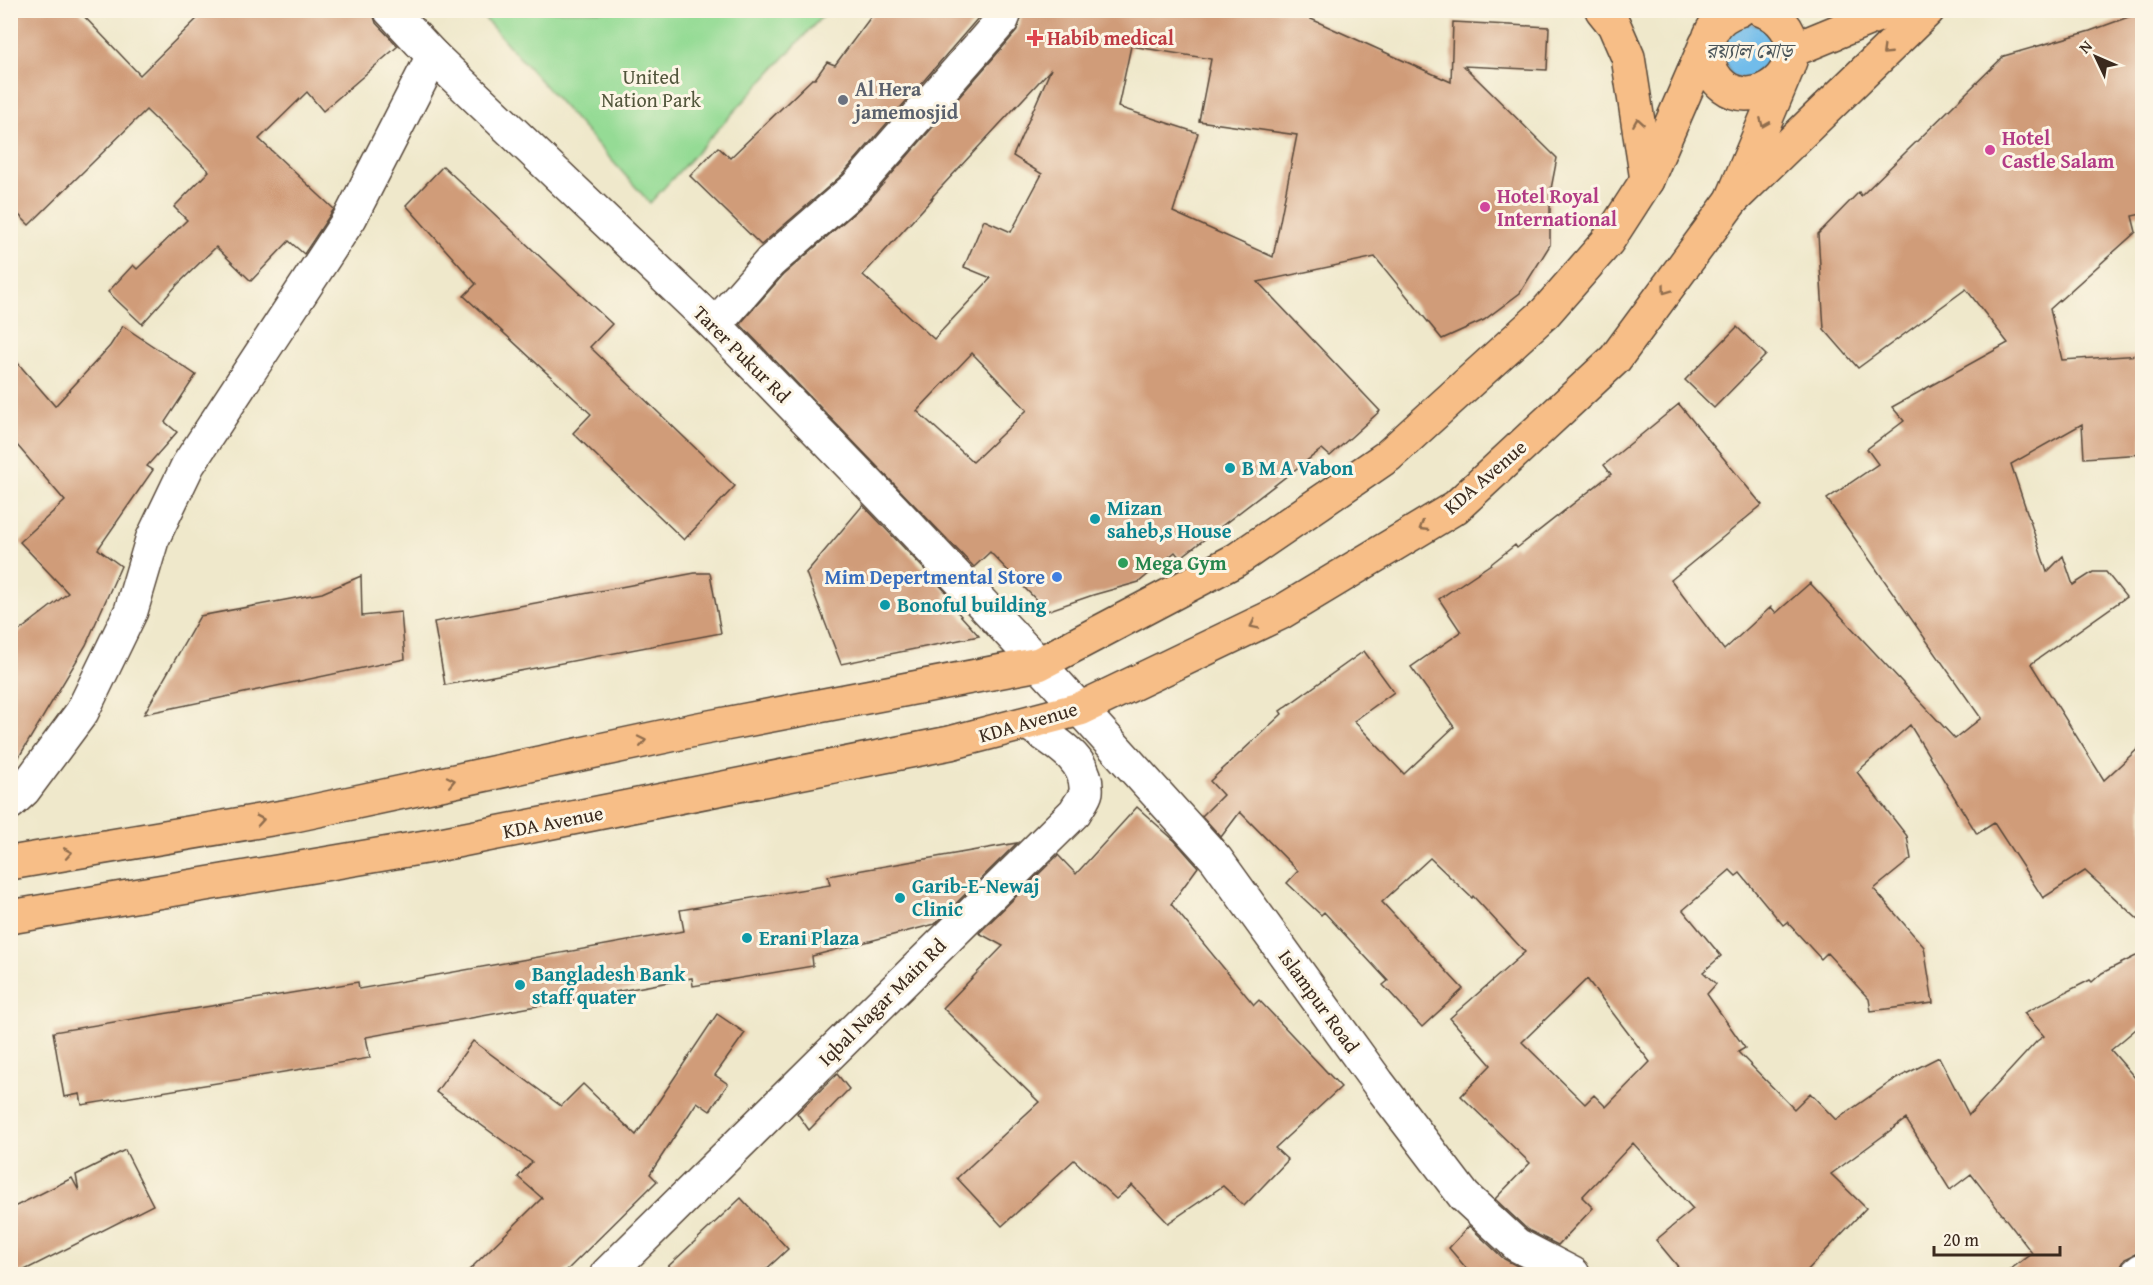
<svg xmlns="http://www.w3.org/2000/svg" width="2153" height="1285" font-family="'Gentium Book Plus','Noto Serif Bengali',serif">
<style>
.green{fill:#95db95;stroke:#68825a;stroke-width:1.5}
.water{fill:#71bcea;stroke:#567384;stroke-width:1.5}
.building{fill:#d09c79;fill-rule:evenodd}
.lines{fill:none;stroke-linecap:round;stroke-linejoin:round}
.minor-casing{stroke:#564638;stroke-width:36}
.major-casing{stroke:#564638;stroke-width:36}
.highway-casing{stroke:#564638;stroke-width:36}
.minor{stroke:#fff;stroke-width:33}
.major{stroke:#f7be87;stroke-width:33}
.highway{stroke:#f7be87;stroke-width:33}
.oneway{stroke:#906d4d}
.health-dot{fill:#e0444e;stroke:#fcf5e5;stroke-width:2}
.worship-dot{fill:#6b7280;stroke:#fcf5e5;stroke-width:2}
.hotel-dot{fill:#d1479c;stroke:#fcf5e5;stroke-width:2}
.culture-dot{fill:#0f9aa8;stroke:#fcf5e5;stroke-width:2}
.leisure-dot{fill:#2e9e5b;stroke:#fcf5e5;stroke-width:2}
.shop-dot{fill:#3f7fe0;stroke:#fcf5e5;stroke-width:2}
.labels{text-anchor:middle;stroke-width:6;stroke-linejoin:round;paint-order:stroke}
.health-label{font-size:20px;font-weight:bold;fill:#be3a42;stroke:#fcf5e5;text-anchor:start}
.park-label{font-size:20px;fill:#52563c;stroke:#fcf5e5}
.worship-label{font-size:20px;font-weight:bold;fill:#5b616d;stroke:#fcf5e5;text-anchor:start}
.hotel-label{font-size:20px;font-weight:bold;fill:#b23c85;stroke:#fcf5e5;text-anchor:start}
.street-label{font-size:20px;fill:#3b2a1e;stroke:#fcf5e5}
.culture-label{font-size:20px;font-weight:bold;fill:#0d838f;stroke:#fcf5e5;text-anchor:start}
.leisure-label{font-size:20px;font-weight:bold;fill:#27864d;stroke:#fcf5e5;text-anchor:start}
.shop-label{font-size:20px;font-weight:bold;fill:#366cbe;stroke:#fcf5e5;text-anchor:end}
.water-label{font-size:21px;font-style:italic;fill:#4b565b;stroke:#fcf5e5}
</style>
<rect width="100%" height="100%" fill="#fcf5e5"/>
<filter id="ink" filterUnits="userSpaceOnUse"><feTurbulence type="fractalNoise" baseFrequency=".0167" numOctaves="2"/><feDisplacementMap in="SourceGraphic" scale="12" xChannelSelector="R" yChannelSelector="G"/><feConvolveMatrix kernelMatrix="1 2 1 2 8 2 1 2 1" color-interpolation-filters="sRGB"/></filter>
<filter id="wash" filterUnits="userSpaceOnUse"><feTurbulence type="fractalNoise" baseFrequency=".008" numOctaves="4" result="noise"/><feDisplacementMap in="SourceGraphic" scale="24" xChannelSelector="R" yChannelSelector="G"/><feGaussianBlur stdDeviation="1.35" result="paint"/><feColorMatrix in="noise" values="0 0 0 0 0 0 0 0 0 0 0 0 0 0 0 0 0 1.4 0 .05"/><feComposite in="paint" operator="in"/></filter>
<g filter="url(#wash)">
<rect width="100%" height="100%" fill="#efe8cb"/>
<path class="green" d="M 478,11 L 827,11 L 650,203 Z"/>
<path class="water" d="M 1743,23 C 1770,22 1790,48 1768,70 C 1764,74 1757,77 1752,80 L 1731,76 C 1717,43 1715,45 1743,23 Z"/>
<g id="blocks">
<g class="building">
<path d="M 10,10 L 78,10 L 140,75 L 206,10 L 372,10 L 376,23 L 398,46 L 323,111 L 307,92 L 259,139 L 334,209 L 304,254 L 289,241 L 251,281 L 216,247 L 177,285 L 142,324 L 108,292 L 133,265 L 137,269 L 187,220 L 174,207 L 209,171 L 146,110 L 29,225 L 10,206 Z"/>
<path d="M 876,10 L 985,10 L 842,175 L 761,245 L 690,176 L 718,147 L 730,158 L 812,79 L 815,79 L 827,62 L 835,65 Z"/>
<path d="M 1024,10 L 1280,10 L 1300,14 L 1451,82 L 1453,22 L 1549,27 L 1547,70 L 1464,66 L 1557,158 L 1550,194 L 1550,245 L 1520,293 L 1484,320 L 1442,339 L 1375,257 L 1258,282 L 1380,411 L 1330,456 L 1322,449 L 1180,558 L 1175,552 L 1139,582 L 1093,595 L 1047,611 L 990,552 L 974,567 L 740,324 L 783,275 L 869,200 L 1016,32 ZM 1131,46 L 1211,59 L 1199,121 L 1297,135 L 1273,257 L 1173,212 L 1198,133 L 1118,107 ZM 1051,69 L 1013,156 L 1042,174 L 1011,232 L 984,220 L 964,267 L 991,278 L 934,339 L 863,275 L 933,198 L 931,198 ZM 972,353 L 1027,410 L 973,462 L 917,411 Z"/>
<path d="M 2142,12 L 2142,214 L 2132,216 L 2136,232 L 2050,309 L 2062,360 L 2142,355 L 2142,454 L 2084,458 L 2082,424 L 2011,464 L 2047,572 L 2063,556 L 2073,585 L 2093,572 L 2106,572 L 2126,597 L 2031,664 L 2104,780 L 2142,745 L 2142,923 L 2085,871 L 2043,898 L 1994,823 L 1977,834 L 1910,725 L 1857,772 L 1907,836 L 1911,859 L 1874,889 L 1924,947 L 1933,1003 L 1871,1011 L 1869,999 L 1827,953 L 1821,959 L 1787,922 L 1783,925 L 1740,873 L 1736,876 L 1730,870 L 1683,910 L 1721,956 L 1703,972 L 1716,984 L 1707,994 L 1745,1048 L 1738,1052 L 1794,1109 L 1810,1093 L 1836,1120 L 1892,1081 L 1939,1057 L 1969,1115 L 2037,1041 L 2044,1036 L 2024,1013 L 2090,980 L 2092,982 L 2102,973 L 2142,953 L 2142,1024 L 2111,1050 L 2142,1086 L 2142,1251 L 2125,1259 L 2119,1270 L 2113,1275 L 2003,1275 L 2032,1253 L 1971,1174 L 1950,1190 L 1906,1119 L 1831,1174 L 1866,1208 L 1803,1275 L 1685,1275 L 1656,1240 L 1693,1209 L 1633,1143 L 1582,1197 L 1593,1208 L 1558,1245 L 1528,1230 L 1495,1199 L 1530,1163 L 1461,1096 L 1491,1065 L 1450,1018 L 1525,952 L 1473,896 L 1472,898 L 1430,858 L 1382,902 L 1463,989 L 1422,1027 L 1383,985 L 1388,981 L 1324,912 L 1321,915 L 1287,883 L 1298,871 L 1240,812 L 1221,837 L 1202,816 L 1223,795 L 1210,781 L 1282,714 L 1280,711 L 1364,651 L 1394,692 L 1354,721 L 1404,774 L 1454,727 L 1411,667 L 1461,632 L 1439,599 L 1491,564 L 1515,545 L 1517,548 L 1611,474 L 1604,465 L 1679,404 L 1762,505 L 1671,580 L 1724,650 L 1771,607 L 1776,613 L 1810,583 L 1955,739 L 1981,718 L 1827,499 L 1878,464 L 1867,449 L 1904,421 L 1892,407 L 2008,343 L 1966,289 L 1858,368 L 1824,329 L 1818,234 L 1859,192 L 1861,196 L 2004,56 L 2090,31 ZM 1587,979 L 1650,1062 L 1606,1107 L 1594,1095 L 1585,1104 L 1522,1042 Z"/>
<path d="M 443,166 L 612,324 L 590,347 L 735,486 L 684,540 L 573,433 L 591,414 L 464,296 L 476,284 L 406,205 Z"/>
<path d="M 123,326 L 196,375 L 165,422 L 177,432 L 147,466 L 153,470 L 98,549 L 121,566 L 86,645 L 10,772 L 10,638 L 68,593 L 20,542 L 65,501 L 10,437 L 10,354 L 55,406 L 110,346 Z"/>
<path d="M 1737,327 L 1766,355 L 1714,408 L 1685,380 Z"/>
<path d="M 863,505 L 947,593 L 944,597 L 979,636 L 841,664 L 806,573 Z"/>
<path d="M 695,573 L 710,573 L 721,633 L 445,685 L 434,622 Z"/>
<path d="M 361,576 L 362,616 L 401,612 L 405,659 L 144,714 L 200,616 L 322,593 Z"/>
<path d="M 1137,807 L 1175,841 L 1198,867 L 1171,904 L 1254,1005 L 1259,1000 L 1341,1087 L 1275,1148 L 1288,1160 L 1244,1206 L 1223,1186 L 1168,1223 L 1132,1185 L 1116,1199 L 1074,1160 L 1002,1226 L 957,1178 L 1039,1102 L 943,1008 L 1003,946 L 979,933 L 1058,855 L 1076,874 Z"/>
<path d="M 1017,843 L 935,924 L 812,956 L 813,966 L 693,986 L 692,978 L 366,1037 L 370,1058 L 82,1105 L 80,1094 L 64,1097 L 53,1032 L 358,982 L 359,989 L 684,931 L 680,910 L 830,885 L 828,876 Z"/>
<path d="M 717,1014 L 745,1033 L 715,1075 L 728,1084 L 710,1111 L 697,1102 L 650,1174 L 657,1181 L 562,1275 L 464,1275 L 542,1198 L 518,1177 L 532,1162 L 436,1092 L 473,1041 L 561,1106 L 583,1084 L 636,1135 Z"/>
<path d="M 837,1074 L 849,1089 L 809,1130 L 797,1113 Z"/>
<path d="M 125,1150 L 153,1205 L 15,1275 L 10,1275 L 10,1209 L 72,1178 L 79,1191 L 76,1175 Z"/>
<path d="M 741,1198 L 788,1249 L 760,1275 L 659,1275 Z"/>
<path d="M 1469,1226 L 1504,1259 L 1530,1273 L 1472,1275 L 1449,1248 Z"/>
</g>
</g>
</g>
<g filter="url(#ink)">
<use href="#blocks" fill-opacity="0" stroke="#564638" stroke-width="1.5"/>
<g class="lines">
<g class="minor-casing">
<g id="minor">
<path d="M 390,10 L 433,56 L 715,325 L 893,509 L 1039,664 L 1216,859 L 1378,1083 L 1464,1196 L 1517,1245 L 1573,1274"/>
<path d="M 715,325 L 770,262 L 855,188 L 1002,20 L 1006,10"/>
<path d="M 10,803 L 24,790 L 82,712 L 131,611 L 152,540 L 188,465 L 350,218 L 433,56"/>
<path d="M 607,1274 L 1075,812 C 1078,806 1085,798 1086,792 C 1089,758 1051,740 1029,724"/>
<path d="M 2137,1274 L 2142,1270"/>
</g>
</g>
<g class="major-casing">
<g id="major">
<path d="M 10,863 L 295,815 L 699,729 L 1039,664 L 1236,560 L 1388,456 L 1545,313 L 1607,242 L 1647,180 L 1706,44"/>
<path d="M 10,917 L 431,846 L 950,743 L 1080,709 L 1280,613 L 1456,507 L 1615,359 L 1732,200 L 1787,69"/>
</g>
</g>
<g class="highway-casing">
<g id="highway">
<path d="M 1602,10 L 1614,25 L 1628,57 L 1647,180"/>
<path d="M 1739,10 C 1686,25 1705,103 1755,93 C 1798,83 1807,26 1762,10"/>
<path d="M 1793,50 L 1890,10"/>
<path d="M 1732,200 L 1928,10"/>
</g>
</g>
<use href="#minor" class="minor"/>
<use href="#major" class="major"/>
<use href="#highway" class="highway"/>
</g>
<defs><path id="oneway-chevron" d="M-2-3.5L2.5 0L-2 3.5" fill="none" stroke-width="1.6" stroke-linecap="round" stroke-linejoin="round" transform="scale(1.5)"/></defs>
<g class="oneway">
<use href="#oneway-chevron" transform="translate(1886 51) rotate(136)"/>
<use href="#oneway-chevron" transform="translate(1638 122) rotate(-99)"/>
<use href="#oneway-chevron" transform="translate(1764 123) rotate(113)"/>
<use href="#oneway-chevron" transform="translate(1666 290) rotate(126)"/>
<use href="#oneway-chevron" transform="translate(1423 527) rotate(149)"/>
<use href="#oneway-chevron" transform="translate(1254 625) rotate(154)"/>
<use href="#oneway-chevron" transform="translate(642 741) rotate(-12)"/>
<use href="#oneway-chevron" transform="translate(451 781) rotate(-12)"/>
<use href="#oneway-chevron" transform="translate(260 820) rotate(-10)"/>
<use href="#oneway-chevron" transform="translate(68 853) rotate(-10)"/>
</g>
</g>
<path class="health-dot" d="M1032 29h6v6h6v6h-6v6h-6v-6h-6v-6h6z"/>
<circle class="worship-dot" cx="843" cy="100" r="6"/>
<g class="hotel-dot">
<circle cx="1990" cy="150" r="6"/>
<circle cx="1485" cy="207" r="6"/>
</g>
<g class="culture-dot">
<circle cx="1230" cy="468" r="6"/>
<circle cx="1095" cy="519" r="6"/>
<circle cx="885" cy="605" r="6"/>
<circle cx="900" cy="898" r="6"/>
<circle cx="747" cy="938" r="6"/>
<circle cx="520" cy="985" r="6"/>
</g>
<circle class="leisure-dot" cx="1123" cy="563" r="6"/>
<circle class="shop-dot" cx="1057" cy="577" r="6"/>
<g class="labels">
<g class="health-label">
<text x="1047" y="45">Habib medical</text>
</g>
<g class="park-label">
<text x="651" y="84">United<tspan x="651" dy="23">Nation Park</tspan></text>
</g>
<g class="worship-label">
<text x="855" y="96">Al Hera<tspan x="855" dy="23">jamemosjid</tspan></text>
</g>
<g class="hotel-label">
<text x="2002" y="145">Hotel<tspan x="2002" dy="23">Castle Salam</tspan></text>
<text x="1497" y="203">Hotel Royal<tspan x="1497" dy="23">International</tspan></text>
</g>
<g class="street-label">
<text transform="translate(742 354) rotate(45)" y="7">Tarer Pukur Rd</text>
<text transform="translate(1485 477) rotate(-41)" y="7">KDA Avenue</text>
<text transform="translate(1028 722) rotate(-16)" y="7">KDA Avenue</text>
<text transform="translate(553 822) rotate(-11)" y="7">KDA Avenue</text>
<text transform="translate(1319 1001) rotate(54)" y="7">Islampur Road</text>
<text transform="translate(882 1002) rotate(-45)" y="7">Iqbal Nagar Main Rd</text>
</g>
<g class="culture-label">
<text x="1242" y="475">B M A Vabon</text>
<text x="1107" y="515">Mizan<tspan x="1107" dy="23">saheb,s House</tspan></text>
<text x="897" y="612">Bonoful building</text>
<text x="912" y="893">Garib-E-Newaj<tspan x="912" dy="23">Clinic</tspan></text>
<text x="759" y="945">Erani Plaza</text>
<text x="532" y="981">Bangladesh Bank<tspan x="532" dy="23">staff quater</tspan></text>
</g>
<g class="leisure-label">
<text x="1135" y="570">Mega Gym</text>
</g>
<g class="shop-label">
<text x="1045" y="584">Mim Depertmental Store</text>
</g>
<g class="water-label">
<text x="1749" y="58">রয়্যাল মোড়</text>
</g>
</g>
<rect width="2153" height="1285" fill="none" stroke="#fcf5e5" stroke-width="36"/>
<g transform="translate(2096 57) rotate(314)" stroke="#fcf5e5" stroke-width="4.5" paint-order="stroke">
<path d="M0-4.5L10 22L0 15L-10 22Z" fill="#3b2a1e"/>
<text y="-9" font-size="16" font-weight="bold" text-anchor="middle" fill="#3b2a1e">N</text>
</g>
<path d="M1934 1246v9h126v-9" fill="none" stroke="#3b2a1e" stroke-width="3"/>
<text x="1943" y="1246" font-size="18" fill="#3b2a1e" stroke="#fcf5e5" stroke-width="4.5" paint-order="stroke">20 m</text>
</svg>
